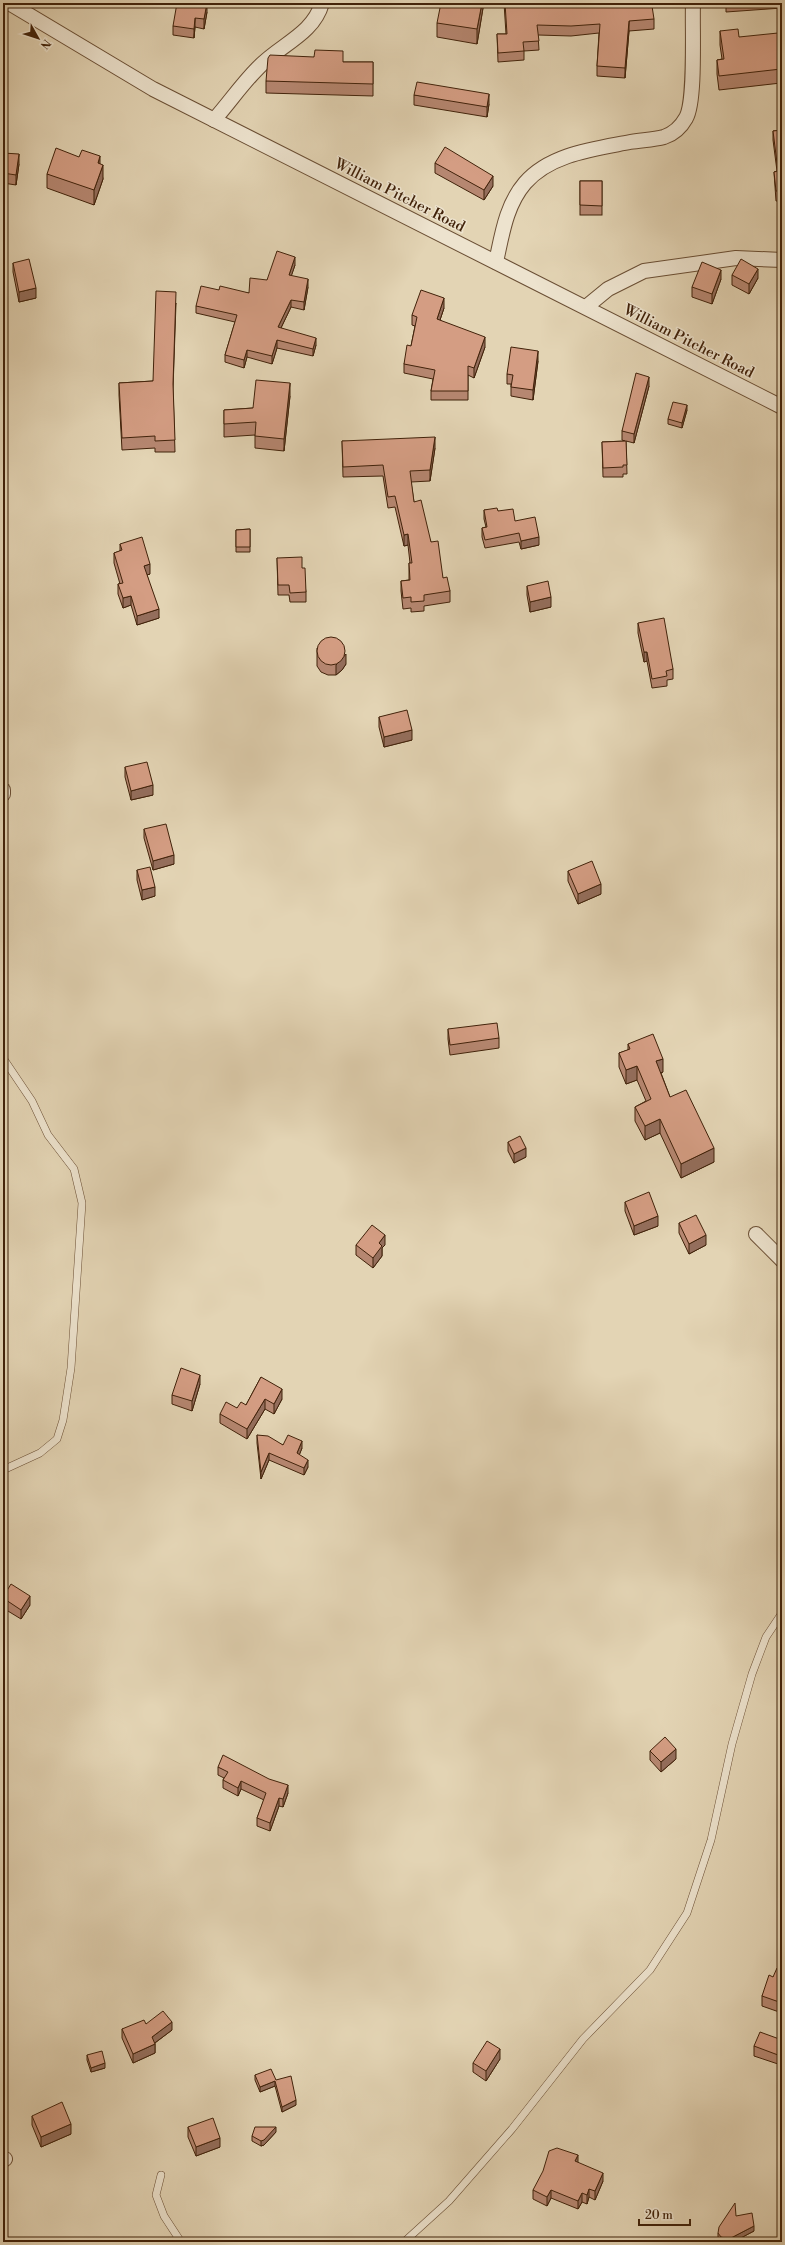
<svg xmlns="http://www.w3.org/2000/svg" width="785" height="2245" font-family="'Libre Bodoni',serif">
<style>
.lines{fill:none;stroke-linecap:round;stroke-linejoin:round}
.lane-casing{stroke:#6a4e34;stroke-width:8}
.street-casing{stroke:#6a4e34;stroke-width:16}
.lane{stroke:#ede3ce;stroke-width:7}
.street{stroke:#ede3ce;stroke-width:14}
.wall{fill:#b68771;stroke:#41220a}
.shaded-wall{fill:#946e5c;stroke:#41220a}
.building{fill:#d49d83;stroke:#41220a}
.labels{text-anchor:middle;stroke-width:3;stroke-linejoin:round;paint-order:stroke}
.street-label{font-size:15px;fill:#41220a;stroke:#ede3ce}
</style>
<rect width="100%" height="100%" fill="#e3d4b4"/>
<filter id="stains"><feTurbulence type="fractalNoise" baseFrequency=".005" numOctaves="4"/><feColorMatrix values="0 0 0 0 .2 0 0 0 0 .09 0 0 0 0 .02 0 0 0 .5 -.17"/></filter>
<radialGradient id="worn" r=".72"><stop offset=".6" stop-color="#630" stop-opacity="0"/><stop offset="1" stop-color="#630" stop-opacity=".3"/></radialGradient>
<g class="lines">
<g class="lane-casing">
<g id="lane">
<path d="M 3,1058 L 32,1101 L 48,1135 L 74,1169 L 82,1203 L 71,1368 L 63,1420 L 57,1439 L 40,1453 L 3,1470"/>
<path d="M 161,2175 L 156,2195 L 164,2216 L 181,2242"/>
<path d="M 404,2242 L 449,2201 L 512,2129 L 583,2039 L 650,1970 L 687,1913 L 711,1840 L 732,1744 L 752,1674 L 766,1637 L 782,1613"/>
</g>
</g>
<g class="street-casing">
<g id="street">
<path d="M 9,3 L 153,89 L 782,407"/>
<path d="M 214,120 C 229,103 242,84 258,68 C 279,45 313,35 322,3"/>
<path d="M 496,262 C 502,235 506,205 525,183 C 550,154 594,149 630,142 C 641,140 653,140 664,137 C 673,134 681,127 686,118 C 696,101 692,26 693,3"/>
<path d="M 586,307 L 608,289 L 644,271 L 736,258 L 782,260"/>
<path d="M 3,790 L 3,794"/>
<path d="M 756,1234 L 782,1260"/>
<path d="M 3,2160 L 5,2159"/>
</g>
</g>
<use href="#lane" class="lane"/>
<use href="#street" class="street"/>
</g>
<g class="wall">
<path d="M 483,3 L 483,8 L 477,44 L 437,37 L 437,23 Z"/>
<path d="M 504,3 L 643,3 L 643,7 L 654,19 L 654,29 L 629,31 L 625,78 L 597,76 L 597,66 L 599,33 L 571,36 L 538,35 L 539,50 L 524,51 L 524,60 L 498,62 L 497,34 L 506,34 Z"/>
<path d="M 726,3 L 782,3 L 782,8 L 726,12 Z"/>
<path d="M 207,12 L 204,29 L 195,27 L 194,38 L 173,35 L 173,26 Z"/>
<path d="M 720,31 L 739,37 L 781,69 L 781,83 L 719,90 L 717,74 L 717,60 L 722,59 L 720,45 Z"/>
<path d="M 314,57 L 343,62 L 373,62 L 373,96 L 266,93 L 266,81 Z"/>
<path d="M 414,95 L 489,104 L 487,117 L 414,105 Z"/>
<path d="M 782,130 L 782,201 L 776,201 L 774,172 L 777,171 L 773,140 L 773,131 Z"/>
<path d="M 3,153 L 19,164 L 16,185 L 3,183 Z"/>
<path d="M 435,163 L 493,186 L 484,200 L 435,173 Z"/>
<path d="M 100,164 L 103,179 L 94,205 L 47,188 L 47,174 Z"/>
<rect x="580" y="181" width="22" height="34"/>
<path d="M 13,263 L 36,298 L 19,302 L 13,272 Z"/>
<path d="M 295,265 L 291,276 L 308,287 L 304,310 L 291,307 L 281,328 L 316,345 L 313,356 L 277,348 L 272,364 L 247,357 L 244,368 L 225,362 L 225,355 L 235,322 L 196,313 L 196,306 L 219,290 L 249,293 L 267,280 Z"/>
<path d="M 732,275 L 758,278 L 749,294 L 732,285 Z"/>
<path d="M 721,279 L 712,304 L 692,297 L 692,287 Z"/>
<path d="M 176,303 L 173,389 L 175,452 L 155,452 L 155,448 L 122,450 L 119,395 L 119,383 L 153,381 Z"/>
<path d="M 444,308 L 440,320 L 485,347 L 474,378 L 468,375 L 468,400 L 431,400 L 431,391 L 433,379 L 404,373 L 404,364 L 411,346 L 415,326 L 412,325 L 412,315 Z"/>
<path d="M 538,361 L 533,400 L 511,396 L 511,384 L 507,384 L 507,374 Z"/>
<path d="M 649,386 L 634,443 L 626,441 L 627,474 L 623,474 L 623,477 L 603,477 L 602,442 L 625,441 L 622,440 L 622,431 Z"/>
<path d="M 290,396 L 284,451 L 255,448 L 255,435 L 224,437 L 224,410 L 253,408 Z"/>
<path d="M 687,410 L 682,428 L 668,424 L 668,419 Z"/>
<path d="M 342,441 L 435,448 L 430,481 L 411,482 L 414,502 L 431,542 L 443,578 L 450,591 L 450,602 L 424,606 L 424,611 L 411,612 L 411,608 L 403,609 L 401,591 L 401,581 L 409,580 L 409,563 L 410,563 L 408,545 L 404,546 L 395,507 L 388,508 L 383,476 L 343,477 Z"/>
<path d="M 484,510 L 498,511 L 515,521 L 539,545 L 521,549 L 519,542 L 485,548 L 482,537 L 482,528 L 486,527 L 484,519 Z"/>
<path d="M 250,529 L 250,552 L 236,552 L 236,530 Z"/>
<path d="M 120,544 L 150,574 L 147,575 L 159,618 L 137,625 L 131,605 L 123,608 L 118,594 L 118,584 L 120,584 L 114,563 L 114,553 L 120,551 Z"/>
<path d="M 277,558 L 302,568 L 306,592 L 306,602 L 290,602 L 289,595 L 278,595 Z"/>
<path d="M 527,586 L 551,607 L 530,612 L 527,595 Z"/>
<path d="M 638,623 L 673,669 L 673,679 L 667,680 L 667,686 L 652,688 L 647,661 L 644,662 L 638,633 Z"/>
<path d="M 317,648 L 346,664 L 342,670 L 336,675 L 328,675 L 321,672 L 317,666 Z"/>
<path d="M 379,717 L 412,740 L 384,747 L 379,727 Z"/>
<path d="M 125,767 L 153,795 L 131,800 L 125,777 Z"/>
<path d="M 144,829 L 174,864 L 153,870 L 144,838 Z"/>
<path d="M 137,870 L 155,896 L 142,900 L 137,880 Z"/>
<path d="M 568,871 L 601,894 L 578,904 L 568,881 Z"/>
<path d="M 448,1029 L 499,1038 L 499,1048 L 450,1055 L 448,1039 Z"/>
<path d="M 628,1044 L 663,1072 L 661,1073 L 670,1097 L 714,1162 L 681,1178 L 660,1133 L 645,1140 L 635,1121 L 635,1107 L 646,1101 L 637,1080 L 626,1084 L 619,1067 L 619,1053 L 628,1050 Z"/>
<path d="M 508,1142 L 526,1157 L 514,1163 L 508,1151 Z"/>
<path d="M 625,1202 L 658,1226 L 634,1235 L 625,1211 Z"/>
<path d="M 679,1223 L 706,1245 L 689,1254 L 679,1233 Z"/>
<path d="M 356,1245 L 385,1245 L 382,1248 L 382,1256 L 373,1268 L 356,1255 Z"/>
<path d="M 261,1377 L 282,1399 L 274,1414 L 265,1409 L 247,1439 L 220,1423 L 220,1414 L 237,1408 L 246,1405 Z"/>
<path d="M 200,1384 L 192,1411 L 172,1404 L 172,1395 Z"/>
<path d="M 257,1435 L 283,1445 L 302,1448 L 299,1455 L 308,1467 L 304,1475 L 269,1460 L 261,1479 L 257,1443 Z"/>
<path d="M 3,1597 L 30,1605 L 21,1619 L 3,1608 Z"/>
<path d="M 650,1751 L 676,1759 L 661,1772 L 650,1760 Z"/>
<path d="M 218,1767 L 288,1793 L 283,1807 L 279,1806 L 270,1831 L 257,1826 L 257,1818 L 264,1800 L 241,1789 L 238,1796 L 223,1788 L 223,1780 L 224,1778 L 218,1775 Z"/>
<path d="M 782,1970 L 782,2013 L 762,2006 L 762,1996 L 773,1977 Z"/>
<path d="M 146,2024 L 172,2030 L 155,2043 L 155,2053 L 133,2063 L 122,2038 L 122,2029 Z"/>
<path d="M 782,2040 L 782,2053 L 778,2064 L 754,2056 L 754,2046 Z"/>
<path d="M 87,2055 L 105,2068 L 91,2072 L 87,2060 Z"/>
<path d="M 500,2059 L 486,2081 L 473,2072 L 473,2063 Z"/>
<path d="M 255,2075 L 276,2080 L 296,2105 L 282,2112 L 275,2086 L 260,2092 L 255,2080 Z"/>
<path d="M 32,2116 L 71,2134 L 41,2147 L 32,2125 Z"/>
<path d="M 188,2127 L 220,2147 L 196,2156 L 188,2137 Z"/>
<path d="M 276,2132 L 264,2145 L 261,2146 L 252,2141 L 252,2136 Z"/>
<path d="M 578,2163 L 603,2181 L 595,2200 L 589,2197 L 587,2204 L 582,2202 L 578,2209 L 551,2198 L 547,2206 L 533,2199 L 533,2190 Z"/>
<path d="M 754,2231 L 733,2242 L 721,2242 L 718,2237 L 718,2233 Z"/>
</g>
<g class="shaded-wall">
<path d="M 207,3 L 207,12 L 204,29 L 204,19 Z"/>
<path d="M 482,3 L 483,3 L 483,8 L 477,44 L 477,29 Z"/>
<path d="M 195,18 L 195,27 L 194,38 L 194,29 Z"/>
<path d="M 629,21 L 629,31 L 625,78 L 625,68 Z"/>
<path d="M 489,94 L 489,104 L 487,117 L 487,107 Z"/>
<path d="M 19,154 L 19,164 L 16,185 L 16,175 Z"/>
<path d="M 100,156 L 100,171 L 98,163 Z"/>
<path d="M 103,165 L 103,179 L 94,205 L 94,190 Z"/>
<path d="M 493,176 L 493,186 L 484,200 L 484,190 Z"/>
<path d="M 295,257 L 295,265 L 289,283 L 289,275 Z"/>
<path d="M 758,269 L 758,278 L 749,294 L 749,284 Z"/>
<path d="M 721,270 L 721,279 L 712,304 L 712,294 Z"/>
<path d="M 308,279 L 308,287 L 304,310 L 304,302 Z"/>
<path d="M 36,288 L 36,298 L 19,302 L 19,292 Z"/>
<path d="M 444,298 L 444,308 L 437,329 L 437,319 Z"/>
<path d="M 291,300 L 291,307 L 278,334 L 278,327 Z"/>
<path d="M 485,337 L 485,347 L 474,378 L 474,368 Z"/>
<path d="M 316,338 L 316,345 L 313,356 L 313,349 Z"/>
<path d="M 277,340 L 277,348 L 272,364 L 272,356 Z"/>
<path d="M 247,350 L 247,357 L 244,368 L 244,360 Z"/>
<path d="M 538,351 L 538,361 L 533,400 L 533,390 Z"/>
<path d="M 649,377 L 649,386 L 634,443 L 634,434 Z"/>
<path d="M 290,383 L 290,396 L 284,451 L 284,439 Z"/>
<path d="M 687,405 L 687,410 L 682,428 L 682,423 Z"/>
<path d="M 435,437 L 435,448 L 430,481 L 430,470 Z"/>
<path d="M 408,534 L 408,545 L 404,546 L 404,535 Z"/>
<path d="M 539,537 L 539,545 L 521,549 L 521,541 Z"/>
<path d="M 150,564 L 150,574 L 144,576 L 144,566 Z"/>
<path d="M 131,596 L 131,605 L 123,608 L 123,598 Z"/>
<path d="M 551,597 L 551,607 L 530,612 L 530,602 Z"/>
<path d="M 159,609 L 159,618 L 137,625 L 137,616 Z"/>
<path d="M 644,652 L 647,652 L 647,661 L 644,662 Z"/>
<path d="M 346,654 L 346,664 L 342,670 L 336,675 L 336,665 Z"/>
<path d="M 412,730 L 412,740 L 384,747 L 384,737 Z"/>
<path d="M 153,785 L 153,795 L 131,800 L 131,791 Z"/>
<path d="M 174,855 L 174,864 L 153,870 L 153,861 Z"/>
<path d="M 601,884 L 601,894 L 578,904 L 578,894 Z"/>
<path d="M 155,887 L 155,896 L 142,900 L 142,890 Z"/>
<path d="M 663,1059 L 663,1072 L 656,1075 L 656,1061 Z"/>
<path d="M 637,1066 L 637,1080 L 626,1084 L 626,1070 Z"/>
<path d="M 660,1119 L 660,1133 L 645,1140 L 645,1126 Z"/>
<path d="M 526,1148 L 526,1157 L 514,1163 L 514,1154 Z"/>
<path d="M 714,1148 L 714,1162 L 681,1178 L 681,1164 Z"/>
<path d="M 658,1216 L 658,1226 L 634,1235 L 634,1226 Z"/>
<path d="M 385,1235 L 385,1245 L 382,1248 L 382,1256 L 373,1268 L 373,1258 L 379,1243 Z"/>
<path d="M 706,1235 L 706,1245 L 689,1254 L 689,1244 Z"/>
<path d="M 200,1375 L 200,1384 L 192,1411 L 192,1401 Z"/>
<path d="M 282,1389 L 282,1399 L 274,1414 L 274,1404 Z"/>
<path d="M 265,1399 L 265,1409 L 247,1439 L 247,1429 Z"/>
<path d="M 302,1441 L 302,1448 L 297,1461 L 297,1453 Z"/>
<path d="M 269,1453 L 269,1460 L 261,1479 L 261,1472 Z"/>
<path d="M 308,1460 L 308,1467 L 304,1475 L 304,1468 Z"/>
<path d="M 30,1596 L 30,1605 L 21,1619 L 21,1610 Z"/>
<path d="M 676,1749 L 676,1759 L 661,1772 L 661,1762 Z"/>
<path d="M 241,1781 L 241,1789 L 238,1796 L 238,1788 Z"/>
<path d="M 288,1785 L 288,1793 L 283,1807 L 283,1799 Z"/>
<path d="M 279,1798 L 279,1806 L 270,1831 L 270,1823 Z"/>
<path d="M 172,2022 L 172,2030 L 152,2045 L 152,2037 Z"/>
<path d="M 782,2043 L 782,2053 L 778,2064 L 778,2055 Z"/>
<path d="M 155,2044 L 155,2053 L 133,2063 L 133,2054 Z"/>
<path d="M 500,2049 L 500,2059 L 486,2081 L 486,2071 Z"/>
<path d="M 105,2063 L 105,2068 L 91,2072 L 91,2068 Z"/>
<path d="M 275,2081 L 275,2086 L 260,2092 L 260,2087 Z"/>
<path d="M 296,2100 L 296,2105 L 282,2112 L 282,2107 Z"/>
<path d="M 71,2124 L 71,2134 L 41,2147 L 41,2137 Z"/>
<path d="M 276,2127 L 276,2132 L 264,2145 L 261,2146 L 261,2141 Z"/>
<path d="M 220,2138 L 220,2147 L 196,2156 L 196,2147 Z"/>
<path d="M 578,2155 L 578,2163 L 575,2161 Z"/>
<path d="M 603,2173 L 603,2181 L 595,2200 L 595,2191 Z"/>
<path d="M 589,2189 L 589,2197 L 587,2204 L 587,2195 Z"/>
<path d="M 551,2190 L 551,2198 L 547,2206 L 547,2197 Z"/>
<path d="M 582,2193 L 582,2202 L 578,2209 L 578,2201 Z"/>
<path d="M 754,2226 L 754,2231 L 733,2242 L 729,2242 L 729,2239 Z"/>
</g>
<g class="building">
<path d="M 177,3 L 207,3 L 204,19 L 195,18 L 194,29 L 173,26 Z"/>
<path d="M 441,3 L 482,3 L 477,29 L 437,23 Z"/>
<path d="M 505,3 L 643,3 L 643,7 L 652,6 L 654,19 L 629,21 L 625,68 L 597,66 L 600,24 L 571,26 L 537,25 L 539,41 L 523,42 L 524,51 L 498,53 L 497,34 L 507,34 Z"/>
<path d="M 738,29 L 739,37 L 778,33 L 781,69 L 719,76 L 717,60 L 724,59 L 720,31 Z"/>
<path d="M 315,50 L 343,51 L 343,62 L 373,62 L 373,84 L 266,81 L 268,58 L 270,55 L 314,57 Z"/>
<path d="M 417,82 L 489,94 L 487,107 L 414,95 Z"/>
<path d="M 782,130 L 782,191 L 776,191 L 774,172 L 778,171 L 773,131 Z"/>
<path d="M 445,147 L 493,176 L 484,190 L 435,163 Z"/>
<path d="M 56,148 L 79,157 L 82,150 L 100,156 L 98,163 L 103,165 L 94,190 L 47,174 Z"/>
<path d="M 3,153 L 19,154 L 16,175 L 3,173 Z"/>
<path d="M 580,181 L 602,181 L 602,206 L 580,205 Z"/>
<path d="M 277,251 L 295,257 L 289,275 L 308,279 L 304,302 L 291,300 L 278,327 L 316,338 L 313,349 L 277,340 L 272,356 L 247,350 L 244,360 L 225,355 L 237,315 L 196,306 L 201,286 L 219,290 L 220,286 L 249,293 L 250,278 L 267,280 Z"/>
<path d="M 29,259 L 36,288 L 19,292 L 13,263 Z"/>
<path d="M 741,259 L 758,269 L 749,284 L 732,275 Z"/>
<path d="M 702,262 L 721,270 L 712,294 L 692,287 Z"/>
<path d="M 421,290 L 444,298 L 437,319 L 485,337 L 474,368 L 468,366 L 468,391 L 431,391 L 435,370 L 404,364 L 407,345 L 411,346 L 417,317 L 412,315 Z"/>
<path d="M 156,291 L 176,292 L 173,384 L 175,440 L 155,441 L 155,436 L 122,438 L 119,383 L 153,381 Z"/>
<path d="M 511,347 L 538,351 L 533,390 L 511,387 L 513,375 L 507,374 Z"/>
<path d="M 636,373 L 649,377 L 634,434 L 622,431 Z"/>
<path d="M 256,380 L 290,383 L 284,439 L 255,436 L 256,422 L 224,424 L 224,410 L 253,408 Z"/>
<path d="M 673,402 L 687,405 L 682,423 L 668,419 Z"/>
<path d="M 435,437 L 430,470 L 410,471 L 414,502 L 421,500 L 431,542 L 438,541 L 443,578 L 447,577 L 450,591 L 424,595 L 424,601 L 411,602 L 411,597 L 403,598 L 401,581 L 410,580 L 409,563 L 412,563 L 408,534 L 404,535 L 395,496 L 388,497 L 383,465 L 343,467 L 342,441 Z"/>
<path d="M 626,441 L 627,465 L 623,465 L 623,467 L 603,468 L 602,442 Z"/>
<path d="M 497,508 L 498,511 L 513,509 L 515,521 L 535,517 L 539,537 L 521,541 L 519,533 L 485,540 L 482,528 L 487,527 L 484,510 Z"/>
<path d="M 250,529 L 250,547 L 236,547 L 236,530 Z"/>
<path d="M 142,537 L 150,564 L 144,566 L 159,609 L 137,616 L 131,596 L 123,598 L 118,584 L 123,583 L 114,553 L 122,550 L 120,544 Z"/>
<path d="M 302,557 L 302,568 L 305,568 L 306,592 L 290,593 L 289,585 L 278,585 L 277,558 Z"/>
<path d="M 548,581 L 551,597 L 530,602 L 527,586 Z"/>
<path d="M 664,618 L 673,669 L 666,671 L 667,676 L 652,679 L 647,652 L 644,652 L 638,623 Z"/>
<circle cx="331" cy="651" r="14"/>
<path d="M 407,710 L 412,730 L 384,737 L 379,717 Z"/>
<path d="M 147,762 L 153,785 L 131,791 L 125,767 Z"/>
<path d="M 166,824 L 174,855 L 153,861 L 144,829 Z"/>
<path d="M 592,861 L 601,884 L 578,894 L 568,871 Z"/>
<path d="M 150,867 L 155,887 L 142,890 L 137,870 Z"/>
<path d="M 497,1023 L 499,1038 L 450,1045 L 448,1029 Z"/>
<path d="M 653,1034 L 663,1059 L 656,1061 L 670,1097 L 686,1090 L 714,1148 L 681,1164 L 660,1119 L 645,1126 L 635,1107 L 651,1099 L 637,1066 L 626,1070 L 619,1053 L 630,1049 L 628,1044 Z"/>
<path d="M 520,1136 L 526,1148 L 514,1154 L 508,1142 Z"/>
<path d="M 649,1192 L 658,1216 L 634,1226 L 625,1202 Z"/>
<path d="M 696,1215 L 706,1235 L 689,1244 L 679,1223 Z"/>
<path d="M 372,1225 L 385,1235 L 379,1243 L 382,1246 L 373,1258 L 356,1245 Z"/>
<path d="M 181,1368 L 200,1375 L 192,1401 L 172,1395 Z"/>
<path d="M 261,1377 L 282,1389 L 274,1404 L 265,1399 L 247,1429 L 220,1414 L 226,1402 L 237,1408 L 241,1402 L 246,1405 Z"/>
<path d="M 257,1435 L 268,1436 L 283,1445 L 288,1435 L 302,1441 L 297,1453 L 308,1460 L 304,1468 L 269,1453 L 261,1472 Z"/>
<path d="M 11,1584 L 30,1596 L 21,1610 L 3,1598 L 3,1597 Z"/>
<path d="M 665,1737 L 676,1749 L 661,1762 L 650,1751 Z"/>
<path d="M 223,1755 L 269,1779 L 288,1785 L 283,1799 L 279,1798 L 270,1823 L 257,1818 L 266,1793 L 241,1781 L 238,1788 L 223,1780 L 228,1772 L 218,1767 Z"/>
<path d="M 777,1968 L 782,1970 L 782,2003 L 762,1996 L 769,1975 L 773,1977 Z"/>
<path d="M 163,2011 L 172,2022 L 152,2037 L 155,2044 L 133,2054 L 122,2029 L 144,2020 L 146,2024 Z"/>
<path d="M 760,2032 L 782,2040 L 782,2043 L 778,2055 L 754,2046 Z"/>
<path d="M 487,2041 L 500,2049 L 486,2071 L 473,2063 Z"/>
<path d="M 102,2051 L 105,2063 L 91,2068 L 87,2055 Z"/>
<path d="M 271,2069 L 276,2080 L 291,2076 L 296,2100 L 282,2107 L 275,2081 L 260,2087 L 255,2075 Z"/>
<path d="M 62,2102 L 71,2124 L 41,2137 L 32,2116 Z"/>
<path d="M 213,2118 L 220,2138 L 196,2147 L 188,2127 Z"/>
<path d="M 255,2127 L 276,2127 L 264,2140 L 261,2141 L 252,2136 Z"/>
<path d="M 557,2148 L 578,2155 L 575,2161 L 603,2173 L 595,2191 L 589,2189 L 587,2195 L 582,2193 L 578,2201 L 551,2190 L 547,2197 L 533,2190 L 543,2171 L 549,2151 Z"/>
<path d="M 735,2203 L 736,2216 L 752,2213 L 754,2226 L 729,2239 L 721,2237 L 718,2233 L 719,2227 Z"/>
</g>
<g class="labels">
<g class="street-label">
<text transform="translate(400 195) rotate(27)" y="5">William Pitcher Road</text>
<text transform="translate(689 341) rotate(27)" y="5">William Pitcher Road</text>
</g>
</g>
<rect width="785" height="2245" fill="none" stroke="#e3d4b4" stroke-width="16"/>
<rect x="4" y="4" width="777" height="2237" fill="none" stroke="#41220a" stroke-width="2"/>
<rect x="8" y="8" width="769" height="2229" fill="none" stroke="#41220a"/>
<g transform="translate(38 38) rotate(129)" stroke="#ede3ce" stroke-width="3" paint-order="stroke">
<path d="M0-3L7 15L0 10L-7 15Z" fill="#41220a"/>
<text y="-6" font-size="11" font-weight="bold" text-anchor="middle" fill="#41220a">N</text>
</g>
<path d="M639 2219v6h51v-6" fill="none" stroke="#41220a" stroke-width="2"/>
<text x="645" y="2219" font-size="12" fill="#41220a" stroke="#ede3ce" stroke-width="3" paint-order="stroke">20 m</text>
<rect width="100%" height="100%" filter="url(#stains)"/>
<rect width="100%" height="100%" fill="url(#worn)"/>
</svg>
